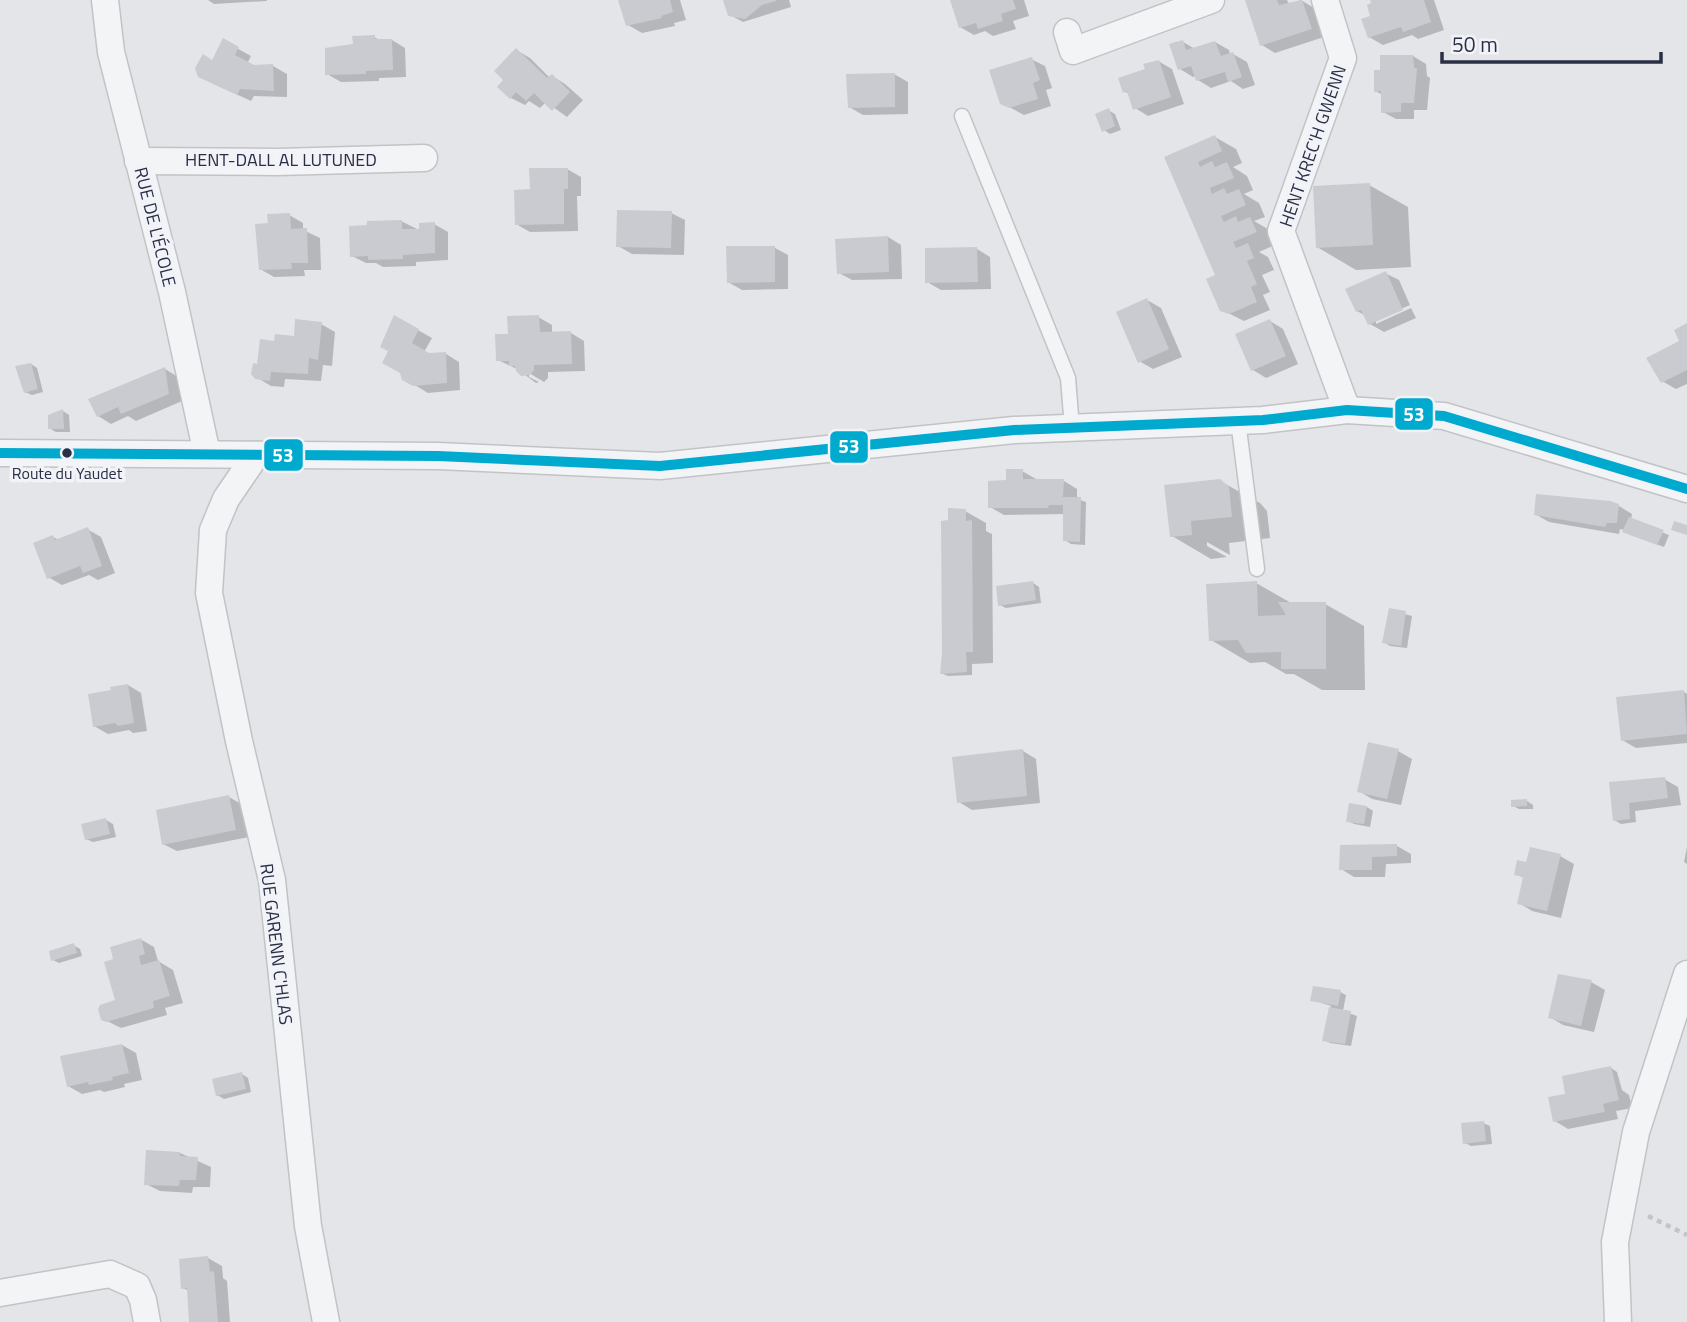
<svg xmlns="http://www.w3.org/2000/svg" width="1687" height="1322" font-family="'Titillium Web',sans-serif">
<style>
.shadow{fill:#0003}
.building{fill:#cacbd0}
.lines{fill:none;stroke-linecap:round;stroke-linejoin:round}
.service-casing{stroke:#c2c3c7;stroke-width:17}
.minor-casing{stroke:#c2c3c7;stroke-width:29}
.path{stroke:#c3c3c9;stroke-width:4.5;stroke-dasharray:5 5;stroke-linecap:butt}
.service{stroke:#f3f4f6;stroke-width:14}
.minor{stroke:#f3f4f6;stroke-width:26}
.bus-1-casing{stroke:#f2f3f8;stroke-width:16}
.bus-1{stroke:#00a9ce;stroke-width:10}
.bus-dot{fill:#292f44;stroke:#f2f3f8;stroke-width:2.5}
.labels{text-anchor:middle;stroke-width:7;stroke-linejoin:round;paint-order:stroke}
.bus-label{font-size:16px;fill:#292f44;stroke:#f2f3f8}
.street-label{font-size:18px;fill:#292f44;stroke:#f2f3f8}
.line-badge{stroke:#f2f3f8;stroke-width:2.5}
.badge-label{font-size:19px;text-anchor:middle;font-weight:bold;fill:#fff}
</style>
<rect width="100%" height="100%" fill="#e4e5e9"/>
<g class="shadow">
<path d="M 208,0 L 267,0 L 267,1 L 214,4 Z"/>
<path d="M 620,0 L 680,0 L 686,20 L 674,23 L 675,26 L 642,33 L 628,25 Z"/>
<path d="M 725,0 L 789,0 L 791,7 L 743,22 L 730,15 Z"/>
<path d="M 952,0 L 1024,0 L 1029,16 L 1013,21 L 1016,29 L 993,36 L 985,31 L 974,35 L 960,27 Z"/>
<path d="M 1246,0 L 1287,0 L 1289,4 L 1301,0 L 1314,8 L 1324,37 L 1275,53 L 1262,45 Z"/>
<path d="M 1372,0 L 1434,0 L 1444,30 L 1418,39 L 1412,35 L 1383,45 L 1369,37 Z"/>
<path d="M 374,37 L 380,40 L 392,40 L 405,48 L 406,77 L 379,78 L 379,81 L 341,82 L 327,74 L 354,45 Z"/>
<path d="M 224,41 L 251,56 L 247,64 L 253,67 L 273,66 L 287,74 L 287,97 L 254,96 L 251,101 L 214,84 L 212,62 Z"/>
<path d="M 1183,42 L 1195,49 L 1215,42 L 1229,50 L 1230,55 L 1233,54 L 1247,62 L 1255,85 L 1243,89 L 1231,81 L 1211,88 L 1198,80 L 1196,76 L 1193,77 L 1180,69 Z"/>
<path d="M 516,50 L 530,58 L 550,78 L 552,76 L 565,84 L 583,100 L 567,117 L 546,102 L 540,108 L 529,101 L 525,105 L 511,98 L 506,80 Z"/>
<path d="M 1413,56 L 1426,64 L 1427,76 L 1430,78 L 1427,110 L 1414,110 L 1414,119 L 1396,119 L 1383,112 L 1383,95 L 1375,91 L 1382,71 Z"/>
<path d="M 1031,59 L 1045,66 L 1052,88 L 1046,90 L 1051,106 L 1024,115 L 1002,103 Z"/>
<path d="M 1158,61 L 1172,69 L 1184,104 L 1148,116 L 1135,108 L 1129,94 L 1124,91 Z"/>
<path d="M 894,74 L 908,82 L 908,114 L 863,115 L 849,107 Z"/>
<path d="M 1108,110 L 1115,114 L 1121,130 L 1110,134 L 1104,130 Z"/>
<path d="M 1215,137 L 1236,149 L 1242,163 L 1233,167 L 1247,176 L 1253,190 L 1244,194 L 1259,203 L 1265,217 L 1254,221 L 1271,231 L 1277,244 L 1259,252 L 1268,257 L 1274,270 L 1262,275 L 1270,292 L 1263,295 L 1270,310 L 1244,321 L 1222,310 L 1219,275 L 1167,158 Z"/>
<path d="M 567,169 L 581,177 L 581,196 L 577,196 L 578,231 L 530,232 L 516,224 L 531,191 Z"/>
<path d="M 1369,185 L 1408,207 L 1411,267 L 1356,270 L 1317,247 Z"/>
<path d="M 671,213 L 685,220 L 684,255 L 632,254 L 618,246 Z"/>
<path d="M 289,215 L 303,223 L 303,230 L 320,238 L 321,270 L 304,270 L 305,276 L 274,277 L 260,269 L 270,225 Z"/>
<path d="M 401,221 L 421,231 L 434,224 L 448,232 L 448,260 L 416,262 L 416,266 L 383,267 L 376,263 L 366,263 L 352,256 Z"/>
<path d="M 888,237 L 901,245 L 902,279 L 852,280 L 839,273 Z"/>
<path d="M 775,248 L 788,255 L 788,289 L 742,290 L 728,282 Z"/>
<path d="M 977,249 L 990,257 L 991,289 L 941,290 L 927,282 Z"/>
<path d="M 1385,273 L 1399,280 L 1410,305 L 1376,320 L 1376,324 L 1411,308 L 1416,318 L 1384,332 L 1370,324 L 1366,316 L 1357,311 Z"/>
<path d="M 1147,300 L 1161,308 L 1182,357 L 1153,369 L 1139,361 Z"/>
<path d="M 395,317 L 432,338 L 424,352 L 429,355 L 446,354 L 459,362 L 460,390 L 428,393 L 403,378 L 390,351 Z"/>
<path d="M 538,317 L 552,325 L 552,334 L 571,333 L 584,341 L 585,371 L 548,372 L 548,378 L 544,382 L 529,373 L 529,377 L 539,382 L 536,383 L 517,369 L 498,360 L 510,336 Z"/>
<path d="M 1270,321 L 1283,329 L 1298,364 L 1266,378 L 1253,370 Z"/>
<path d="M 321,324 L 335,332 L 332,366 L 323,365 L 321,381 L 285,379 L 284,387 L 271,386 L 256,377 L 259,365 L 295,338 Z"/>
<path d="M 1687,325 L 1687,384 L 1676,389 L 1662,381 Z"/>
<path d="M 31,364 L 37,368 L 43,392 L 32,395 L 25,392 Z"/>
<path d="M 165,369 L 178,377 L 182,401 L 136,421 L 128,416 L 111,424 L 98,416 Z"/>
<path d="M 63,411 L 69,415 L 70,432 L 56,432 L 49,428 L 49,416 Z"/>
<path d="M 1022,471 L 1036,479 L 1036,481 L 1064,481 L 1077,489 L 1077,499 L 1086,502 L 1085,545 L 1071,544 L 1065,540 L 1065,514 L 1004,515 L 990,507 L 1008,481 Z"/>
<path d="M 1220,481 L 1260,503 L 1267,511 L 1270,538 L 1229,543 L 1230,555 L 1207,542 L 1207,546 L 1227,557 L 1211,559 L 1172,536 Z"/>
<path d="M 1619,506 L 1632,514 L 1631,520 L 1669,535 L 1664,547 L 1631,535 L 1625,530 L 1620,529 L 1619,534 L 1549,522 L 1535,514 Z"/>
<path d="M 965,511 L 986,523 L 986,531 L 992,534 L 993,663 L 972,664 L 972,675 L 948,676 L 941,673 L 950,522 Z"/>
<path d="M 87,529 L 101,537 L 115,573 L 98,580 L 89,575 L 62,585 L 48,577 L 53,537 L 59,540 Z"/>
<path d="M 1033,583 L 1039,587 L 1041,603 L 1006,608 L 1000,605 Z"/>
<path d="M 1256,583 L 1293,604 L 1325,604 L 1364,626 L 1365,690 L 1322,690 L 1294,674 L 1286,674 L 1265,662 L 1250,663 L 1211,640 Z"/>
<path d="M 1390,610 L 1412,616 L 1407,648 L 1390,646 L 1384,642 Z"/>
<path d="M 128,685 L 141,693 L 147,731 L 133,733 L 129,730 L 108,734 L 94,726 L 113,691 Z"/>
<path d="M 1684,692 L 1687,694 L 1687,743 L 1636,748 L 1622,740 Z"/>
<path d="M 1023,751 L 1036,759 L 1040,803 L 972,810 L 959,802 Z"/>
<path d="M 1398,751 L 1412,759 L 1401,805 L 1372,799 L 1359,791 Z"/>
<path d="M 1664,779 L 1678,787 L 1681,805 L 1635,811 L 1636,822 L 1621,824 L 1614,820 L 1611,784 Z"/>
<path d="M 229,797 L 243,805 L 249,837 L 177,851 L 163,844 Z"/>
<path d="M 1527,801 L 1533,805 L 1533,809 L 1519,809 L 1513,806 Z"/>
<path d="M 1367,807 L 1373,811 L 1370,827 L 1354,824 L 1348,821 Z"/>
<path d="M 106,820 L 113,824 L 116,837 L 93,842 L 86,839 Z"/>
<path d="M 1342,846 L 1397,846 L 1411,854 L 1411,863 L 1386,864 L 1385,877 L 1354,877 L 1341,869 Z"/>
<path d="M 1687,847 L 1687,864 L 1684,862 Z"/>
<path d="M 1560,856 L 1574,864 L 1561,918 L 1532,911 L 1519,903 L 1524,878 L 1516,874 L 1525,863 Z"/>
<path d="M 140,939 L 154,947 L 158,961 L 173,970 L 183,1003 L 165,1008 L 167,1015 L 121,1028 L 103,1019 L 117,1001 L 115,960 Z"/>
<path d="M 73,945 L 80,949 L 82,956 L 59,963 L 53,960 Z"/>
<path d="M 1591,982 L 1605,990 L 1594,1032 L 1563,1025 L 1550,1017 Z"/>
<path d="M 1340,992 L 1346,995 L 1343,1011 L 1357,1016 L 1351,1046 L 1330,1043 L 1324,1040 L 1331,1006 L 1312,1000 Z"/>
<path d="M 122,1045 L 136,1053 L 142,1080 L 124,1084 L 125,1087 L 104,1092 L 100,1090 L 82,1094 L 68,1086 Z"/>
<path d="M 1611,1068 L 1617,1072 L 1622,1090 L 1629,1095 L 1632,1108 L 1616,1111 L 1618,1119 L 1568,1129 L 1555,1121 L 1567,1098 Z"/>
<path d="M 242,1074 L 248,1078 L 251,1092 L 224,1099 L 217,1095 Z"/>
<path d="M 1483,1123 L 1490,1126 L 1492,1144 L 1471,1146 L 1465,1143 Z"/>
<path d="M 180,1153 L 211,1167 L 210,1187 L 193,1187 L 192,1193 L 160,1191 L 146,1184 Z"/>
<path d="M 208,1258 L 222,1266 L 223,1278 L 227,1281 L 230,1322 L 191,1322 L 189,1291 L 183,1288 Z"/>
</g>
<g class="building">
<path d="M 618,0 L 670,0 L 673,12 L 661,16 L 662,18 L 626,26 Z"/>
<path d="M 723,0 L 776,0 L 776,1 L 762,5 L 745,19 L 728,16 Z"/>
<path d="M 950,0 L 1013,0 L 1016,9 L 1001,14 L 1003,21 L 978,29 L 976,23 L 959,28 Z"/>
<path d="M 1245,0 L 1277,0 L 1279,5 L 1302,0 L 1312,29 L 1260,46 Z"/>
<path d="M 1370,0 L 1424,0 L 1431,22 L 1403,32 L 1401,27 L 1368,38 L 1361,19 L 1370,16 L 1367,5 L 1371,3 Z"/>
<path d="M 375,35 L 375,39 L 392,39 L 393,70 L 366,71 L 366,74 L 325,75 L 325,48 L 353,44 L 352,36 Z"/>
<path d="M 223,38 L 239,47 L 235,55 L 254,65 L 273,64 L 274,91 L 240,89 L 237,95 L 198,77 L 195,68 L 203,54 L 212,60 Z"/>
<path d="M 1183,40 L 1186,50 L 1215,41 L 1221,56 L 1233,52 L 1242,77 L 1228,82 L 1225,72 L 1196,81 L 1191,66 L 1178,70 L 1169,44 Z"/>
<path d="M 516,48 L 547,78 L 552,74 L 570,92 L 552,111 L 534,93 L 526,101 L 516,92 L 510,99 L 497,87 L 503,80 L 494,71 Z"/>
<path d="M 1380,55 L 1413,55 L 1414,68 L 1417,68 L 1414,103 L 1401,103 L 1401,112 L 1381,113 L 1381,91 L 1374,92 L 1374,70 L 1380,70 Z"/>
<path d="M 1032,57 L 1040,80 L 1033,83 L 1038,99 L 1009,108 L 1000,104 L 989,70 Z"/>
<path d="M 1159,60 L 1171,97 L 1133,110 L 1127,91 L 1123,93 L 1118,78 L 1145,69 L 1143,64 Z"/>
<path d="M 895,73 L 895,107 L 848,108 L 846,74 Z"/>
<path d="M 1109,108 L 1115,126 L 1102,132 L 1095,114 Z"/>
<path d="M 1215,135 L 1222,151 L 1198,162 L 1200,167 L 1212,161 L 1215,167 L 1227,162 L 1234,178 L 1210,188 L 1212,194 L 1224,188 L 1227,194 L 1239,189 L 1246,205 L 1221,216 L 1224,222 L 1236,216 L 1238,222 L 1250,217 L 1257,232 L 1233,242 L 1236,248 L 1248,243 L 1254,258 L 1247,261 L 1257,284 L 1251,287 L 1257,302 L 1229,314 L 1220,311 L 1206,279 L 1215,275 L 1164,157 Z"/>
<path d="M 529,168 L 568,168 L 568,189 L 564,189 L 564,224 L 515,225 L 514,190 L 530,189 Z"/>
<path d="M 1370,183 L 1373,245 L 1316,248 L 1313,186 Z"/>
<path d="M 617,210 L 672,211 L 671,248 L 616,247 Z"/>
<path d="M 290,213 L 291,229 L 307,228 L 308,263 L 291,263 L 292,269 L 259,270 L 255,224 L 268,223 L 267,214 Z"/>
<path d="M 402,220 L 402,229 L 419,229 L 419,223 L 435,222 L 435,253 L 403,255 L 403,259 L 368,260 L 368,256 L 350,257 L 349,226 L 367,225 L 367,221 Z"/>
<path d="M 888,236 L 889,272 L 837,274 L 835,239 Z"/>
<path d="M 726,246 L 775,246 L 775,282 L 727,283 Z"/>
<path d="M 977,247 L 978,282 L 925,283 L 925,248 Z"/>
<path d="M 1386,271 L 1403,310 L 1368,325 L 1361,310 L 1356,312 L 1345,289 Z"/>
<path d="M 1147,298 L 1169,349 L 1138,363 L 1116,312 Z"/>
<path d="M 394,315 L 419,329 L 412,343 L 429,353 L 446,352 L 447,383 L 413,386 L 402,380 L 400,373 L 382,363 L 388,351 L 380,347 Z"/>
<path d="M 539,315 L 540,332 L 571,331 L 572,364 L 534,365 L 534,370 L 530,375 L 521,376 L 516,371 L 515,366 L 509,366 L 509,361 L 496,361 L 495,334 L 508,334 L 507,316 Z"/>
<path d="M 295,319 L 322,322 L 318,360 L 309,358 L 308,374 L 271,372 L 270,381 L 255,379 L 251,374 L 253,363 L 257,364 L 260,339 L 274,341 L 275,334 L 294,336 Z"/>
<path d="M 1270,319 L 1286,356 L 1251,371 L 1235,334 Z"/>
<path d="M 1687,323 L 1687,370 L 1661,383 L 1646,358 L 1679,341 L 1674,330 Z"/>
<path d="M 31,363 L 38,389 L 24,393 L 15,366 Z"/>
<path d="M 165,367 L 169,394 L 121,414 L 118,407 L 97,417 L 88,399 Z"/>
<path d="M 63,409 L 64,429 L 48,429 L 48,415 Z"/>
<path d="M 1006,469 L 1023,469 L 1023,479 L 1064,479 L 1063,497 L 1081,497 L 1080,542 L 1063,541 L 1063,505 L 1049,505 L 1048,508 L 988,508 L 988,481 L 1006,480 Z"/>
<path d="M 1220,479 L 1229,487 L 1232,517 L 1191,521 L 1192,535 L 1170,537 L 1164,485 Z"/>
<path d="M 1536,494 L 1610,501 L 1619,504 L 1617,523 L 1607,523 L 1605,527 L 1534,515 Z"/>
<path d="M 948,508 L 966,509 L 966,521 L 972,520 L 973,652 L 966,652 L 967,672 L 940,674 L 942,653 L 941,521 L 948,520 Z"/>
<path d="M 1629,517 L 1664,530 L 1657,545 L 1622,532 Z"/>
<path d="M 1674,521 L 1687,525 L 1687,535 L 1671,530 Z"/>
<path d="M 88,527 L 102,566 L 83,573 L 80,566 L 47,579 L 33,543 L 53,535 L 55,540 Z"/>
<path d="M 1033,581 L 1036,600 L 998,606 L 996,586 Z"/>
<path d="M 1257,581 L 1258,616 L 1286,615 L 1278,602 L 1326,602 L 1326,669 L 1281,669 L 1281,652 L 1246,653 L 1238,640 L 1209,641 L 1206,584 Z"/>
<path d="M 1389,608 L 1406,611 L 1401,646 L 1382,643 Z"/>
<path d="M 128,684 L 134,723 L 118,726 L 115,723 L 93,727 L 88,694 L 111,690 L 110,687 Z"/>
<path d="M 1684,690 L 1687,734 L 1621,741 L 1616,697 Z"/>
<path d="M 1368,742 L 1399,749 L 1387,799 L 1357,792 Z"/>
<path d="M 1023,749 L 1027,796 L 957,803 L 952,757 Z"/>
<path d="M 1665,777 L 1668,798 L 1629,803 L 1630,819 L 1613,821 L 1609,782 Z"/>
<path d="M 229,795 L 236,830 L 162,845 L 156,810 Z"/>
<path d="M 1527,799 L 1527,806 L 1511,807 L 1511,800 Z"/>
<path d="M 1349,803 L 1367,806 L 1364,824 L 1346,822 Z"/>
<path d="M 106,818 L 110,834 L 85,840 L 81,824 Z"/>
<path d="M 1397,844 L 1397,856 L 1372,857 L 1372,870 L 1339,870 L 1340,845 Z"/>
<path d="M 1530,847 L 1561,854 L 1547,911 L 1517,904 L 1523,877 L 1514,875 L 1517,860 L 1526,862 Z"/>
<path d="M 141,938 L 145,954 L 139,956 L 141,965 L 159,960 L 170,996 L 153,1001 L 154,1008 L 106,1022 L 101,1020 L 98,1009 L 100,1005 L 115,1000 L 104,962 L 113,959 L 110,947 Z"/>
<path d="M 74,943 L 77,953 L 51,961 L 49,951 Z"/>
<path d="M 1558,974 L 1592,980 L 1581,1026 L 1548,1018 Z"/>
<path d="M 1313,986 L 1341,990 L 1338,1006 L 1310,1001 Z"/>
<path d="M 1329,1007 L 1351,1011 L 1345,1044 L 1322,1041 Z"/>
<path d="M 122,1044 L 129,1073 L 112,1077 L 113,1080 L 89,1085 L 88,1082 L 67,1087 L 60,1056 Z"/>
<path d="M 1611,1066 L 1619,1100 L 1603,1104 L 1605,1112 L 1553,1122 L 1548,1097 L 1565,1094 L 1562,1076 Z"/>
<path d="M 242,1072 L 246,1089 L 216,1096 L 212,1079 Z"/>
<path d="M 1484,1121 L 1486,1141 L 1463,1144 L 1461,1123 Z"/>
<path d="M 146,1150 L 180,1152 L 180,1156 L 198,1157 L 196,1180 L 180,1180 L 179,1186 L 144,1185 Z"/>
<path d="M 208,1256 L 210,1272 L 214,1271 L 218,1322 L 189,1322 L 187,1288 L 181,1289 L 179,1259 Z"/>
</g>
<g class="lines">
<g class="service-casing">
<g id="service">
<path d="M 962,116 L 1068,378 L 1072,428"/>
<path d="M 1238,421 L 1257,569"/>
</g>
</g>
<g class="minor-casing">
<g id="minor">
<path d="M 105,0 L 111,52 L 172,292 L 207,454"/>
<path d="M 1325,0 L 1343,58 L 1281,231 L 1347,410"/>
<path d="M 1067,32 L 1073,51 L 1211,0"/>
<path d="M 138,161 L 278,162 L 424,158"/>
<path d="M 0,453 L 438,456 L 660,466 L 1014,430 L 1263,420 L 1347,410 L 1444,416 L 1687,489"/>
<path d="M 256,455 L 226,499 L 213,530 L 209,593 L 239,741 L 272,880 L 308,1226 L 326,1322"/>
<path d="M 0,1293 L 110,1274 L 137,1286 L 143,1300 L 147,1322"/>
<path d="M 1618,1322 L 1615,1242 L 1636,1132 L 1687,974"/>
</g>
</g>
<path class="path" d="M 1648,1216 L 1687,1235"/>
<use href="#service" class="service"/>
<use href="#minor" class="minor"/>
<g class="bus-1-casing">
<path id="bus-1" d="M 0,453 L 438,456 L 660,466 L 1014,430 L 1263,420 L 1347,410 L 1444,416 L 1687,489"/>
</g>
<use href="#bus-1" class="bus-1"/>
</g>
<circle class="bus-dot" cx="67" cy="453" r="6"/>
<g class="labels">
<g class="bus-label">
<text x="67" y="479">Route du Yaudet</text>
</g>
<g class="street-label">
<text transform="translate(1313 146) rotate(-71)" y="6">HENT KREC'H GWENN</text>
<text x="281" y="166">HENT-DALL AL LUTUNED</text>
<text transform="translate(155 227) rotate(76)" y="6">RUE DE L'ÉCOLE</text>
<text transform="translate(276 944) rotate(83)" y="6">RUE GARENN C'HLAS</text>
</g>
</g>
<g class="line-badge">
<rect x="1394" y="397" width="40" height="34" rx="7" fill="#00a9ce"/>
<rect x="829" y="430" width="40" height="34" rx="7" fill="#00a9ce"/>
<rect x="263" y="438" width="41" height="34" rx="7" fill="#00a9ce"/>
</g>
<g class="badge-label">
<text x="1414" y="421">53</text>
<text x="849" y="453">53</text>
<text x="283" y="462">53</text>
</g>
<path d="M1442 52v10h219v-10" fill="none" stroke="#292f44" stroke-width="3.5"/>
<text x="1452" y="52" font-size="21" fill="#292f44" stroke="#f2f3f8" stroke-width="5" paint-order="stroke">50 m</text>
</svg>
